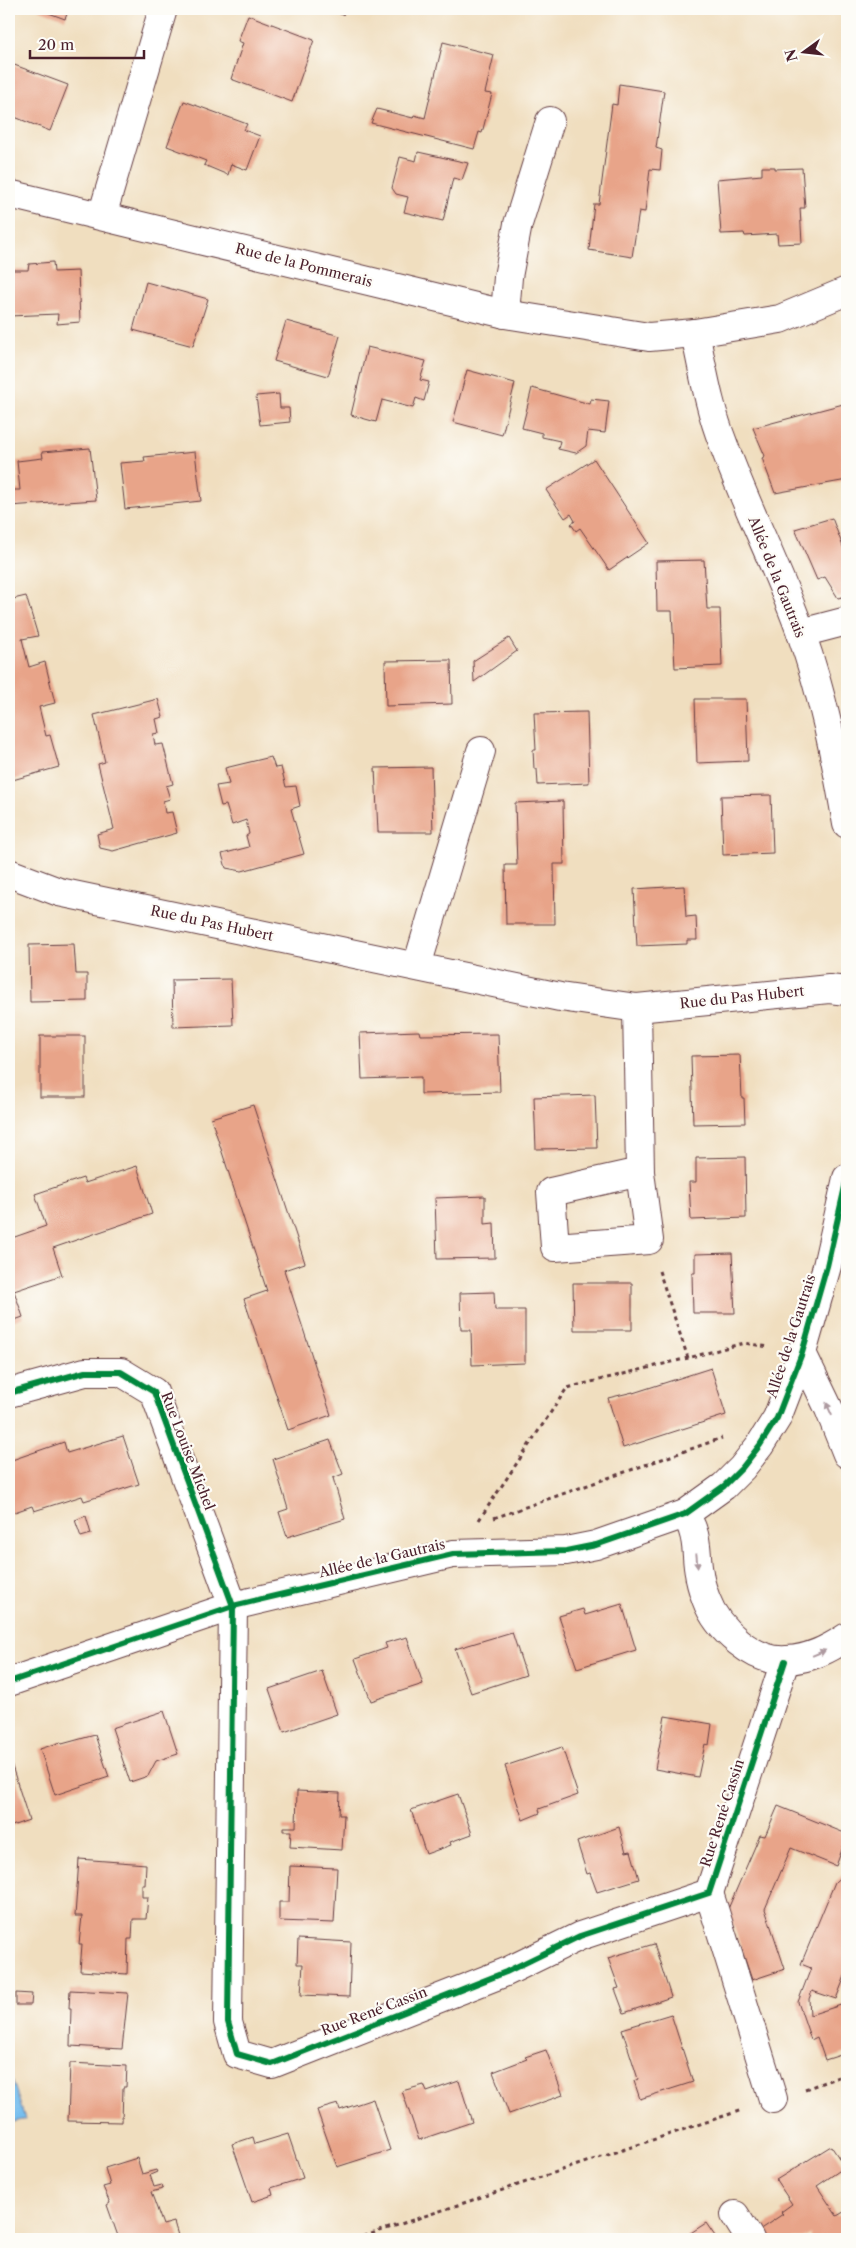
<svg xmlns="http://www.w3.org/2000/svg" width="856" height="2248" font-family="'Libre Caslon Text',serif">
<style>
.water{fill:#76beee;stroke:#606e8c}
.building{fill:#e8a489}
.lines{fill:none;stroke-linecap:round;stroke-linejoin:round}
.minor-casing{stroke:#633c41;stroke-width:30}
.path{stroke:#633c41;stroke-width:3;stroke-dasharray:4 4;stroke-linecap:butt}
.minor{stroke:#fff;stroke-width:28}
.cycleway-casing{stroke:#fdfcf7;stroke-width:9}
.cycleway{stroke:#00873e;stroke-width:6}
.oneway{fill:#ae9aa0}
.labels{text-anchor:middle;stroke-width:4.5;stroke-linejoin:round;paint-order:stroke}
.street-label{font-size:14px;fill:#4a1f2b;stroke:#fdfcf7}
</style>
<rect width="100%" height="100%" fill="#fdfcf7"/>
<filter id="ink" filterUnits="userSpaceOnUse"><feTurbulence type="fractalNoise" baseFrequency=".02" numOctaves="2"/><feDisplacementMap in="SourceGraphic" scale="10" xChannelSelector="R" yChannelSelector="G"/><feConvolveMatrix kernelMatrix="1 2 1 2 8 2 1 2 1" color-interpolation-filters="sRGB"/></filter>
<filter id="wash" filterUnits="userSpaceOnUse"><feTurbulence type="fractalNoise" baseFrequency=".0096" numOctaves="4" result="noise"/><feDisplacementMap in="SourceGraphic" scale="20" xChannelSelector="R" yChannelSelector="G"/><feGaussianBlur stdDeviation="1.12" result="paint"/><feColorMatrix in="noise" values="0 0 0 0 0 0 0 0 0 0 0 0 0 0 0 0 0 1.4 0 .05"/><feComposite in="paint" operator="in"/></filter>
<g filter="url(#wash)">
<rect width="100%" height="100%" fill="#f0debf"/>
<path class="water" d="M 9,2069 L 25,2119 L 9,2123 Z"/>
<g id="blocks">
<g class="building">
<path d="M 38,9 L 69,9 L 65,19 Z"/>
<path d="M 326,9 L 346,9 L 343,15 Z"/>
<path d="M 248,15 L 314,40 L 292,102 L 231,79 L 243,43 L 238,41 Z"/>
<path d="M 443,42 L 494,55 L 485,93 L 492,94 L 482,133 L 479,132 L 474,149 L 371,123 L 377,109 L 413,118 L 414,115 L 425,118 Z"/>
<path d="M 9,63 L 68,85 L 50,131 L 12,116 L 9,124 Z"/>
<path d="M 619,84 L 664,91 L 656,148 L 662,150 L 660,170 L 650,169 L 645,212 L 639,211 L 632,257 L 589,250 L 594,204 L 599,204 L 612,104 L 617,105 Z"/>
<path d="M 184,101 L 247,124 L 244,130 L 260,136 L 247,170 L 231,164 L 228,175 L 204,165 L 206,161 L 167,146 Z"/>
<path d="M 418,152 L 468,163 L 462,180 L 453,178 L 443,221 L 404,212 L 408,197 L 396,194 L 392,188 L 400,157 L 416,161 Z"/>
<path d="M 762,167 L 775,167 L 775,169 L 802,168 L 805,208 L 800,208 L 802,243 L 778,244 L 777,234 L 745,236 L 744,233 L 721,234 L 717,179 L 762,175 Z"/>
<path d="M 53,262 L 54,272 L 78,271 L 80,322 L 57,324 L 58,314 L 9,316 L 9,270 L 28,270 L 29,264 Z"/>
<path d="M 146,282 L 208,299 L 193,346 L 133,330 Z"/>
<path d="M 286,321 L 340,336 L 328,376 L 274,361 Z"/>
<path d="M 367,347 L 426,361 L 420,380 L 429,382 L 424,401 L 416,398 L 413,408 L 382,400 L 376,422 L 351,415 Z"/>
<path d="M 467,370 L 515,383 L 502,435 L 453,422 Z"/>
<path d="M 532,388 L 590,404 L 591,399 L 609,401 L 605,433 L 588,431 L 586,446 L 576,453 L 558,449 L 560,441 L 542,437 L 542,433 L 522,428 Z"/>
<path d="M 279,394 L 280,408 L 289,408 L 290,422 L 260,425 L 256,396 Z"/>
<path d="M 847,403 L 847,480 L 775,493 L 762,458 L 765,456 L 753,428 Z"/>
<path d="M 90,448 L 96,500 L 9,506 L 9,490 L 20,490 L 17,461 L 43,458 L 42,452 Z"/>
<path d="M 195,452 L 201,501 L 125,509 L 120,463 L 145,461 L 144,457 Z"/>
<path d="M 594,459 L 649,543 L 609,570 L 580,528 L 576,531 L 571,524 L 575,521 L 571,514 L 565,518 L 546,490 Z"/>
<path d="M 832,518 L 847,557 L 847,596 L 838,598 L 825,577 L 817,580 L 795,529 Z"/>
<path d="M 704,560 L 707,609 L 720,609 L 722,666 L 675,668 L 672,611 L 657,611 L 656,561 Z"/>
<path d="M 26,596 L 38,636 L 22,639 L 29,667 L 45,662 L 55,703 L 39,707 L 46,736 L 50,735 L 59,767 L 9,781 L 9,600 Z"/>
<path d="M 509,638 L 517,651 L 474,682 L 473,661 Z"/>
<path d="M 451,660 L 452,704 L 386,706 L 385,661 Z"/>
<path d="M 158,699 L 163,717 L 156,719 L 159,733 L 153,734 L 155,745 L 163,744 L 173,784 L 166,786 L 170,799 L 163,801 L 165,813 L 172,812 L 177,833 L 113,851 L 100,848 L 97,834 L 114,829 L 98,764 L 105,762 L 94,715 Z"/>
<path d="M 695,699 L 746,699 L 748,761 L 697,763 Z"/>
<path d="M 587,712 L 589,783 L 538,785 L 537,769 L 534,769 L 533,750 L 536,750 L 534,713 Z"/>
<path d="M 271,757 L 275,768 L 281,767 L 286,787 L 296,786 L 300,806 L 291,809 L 304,854 L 242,871 L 226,868 L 222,854 L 249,847 L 246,836 L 249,834 L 246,820 L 232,825 L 226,805 L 221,806 L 216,786 L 229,784 L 225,768 Z"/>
<path d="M 431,767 L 433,832 L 378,832 L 375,768 Z"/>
<path d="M 771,795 L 773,853 L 723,855 L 721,796 Z"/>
<path d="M 563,801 L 564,864 L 554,864 L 555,924 L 506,924 L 505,865 L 517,865 L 515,803 Z"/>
<path d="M 684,886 L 686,917 L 696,916 L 697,940 L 687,940 L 687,944 L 637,946 L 634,889 Z"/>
<path d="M 74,944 L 76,974 L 87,974 L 87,1001 L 30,1002 L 29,945 Z"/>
<path d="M 231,979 L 233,1025 L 173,1027 L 172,980 Z"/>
<path d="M 419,1031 L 420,1035 L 498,1034 L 500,1092 L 421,1094 L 421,1077 L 362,1079 L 360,1033 Z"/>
<rect x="40" y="1036" width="45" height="61"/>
<path d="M 740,1055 L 742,1098 L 744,1098 L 745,1123 L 693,1124 L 691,1056 Z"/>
<path d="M 595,1095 L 597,1148 L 536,1149 L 534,1097 Z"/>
<path d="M 253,1105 L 305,1263 L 284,1270 L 331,1415 L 288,1430 L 244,1299 L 267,1291 L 211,1118 Z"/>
<path d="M 745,1157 L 746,1218 L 691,1220 L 689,1182 L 696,1182 L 696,1158 Z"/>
<path d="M 137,1166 L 152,1214 L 53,1248 L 62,1275 L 14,1291 L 23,1317 L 9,1322 L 9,1239 L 46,1226 L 35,1194 L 83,1178 L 85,1183 Z"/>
<path d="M 485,1196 L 485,1224 L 494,1223 L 495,1258 L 437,1259 L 435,1198 Z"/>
<path d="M 732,1253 L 735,1313 L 693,1313 L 692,1273 L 695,1273 L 695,1254 Z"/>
<path d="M 573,1283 L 632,1283 L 632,1330 L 574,1330 Z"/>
<path d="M 494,1292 L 495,1310 L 525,1310 L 525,1363 L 472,1365 L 471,1330 L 461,1330 L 460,1293 Z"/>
<path d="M 711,1368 L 726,1415 L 623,1448 L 608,1398 L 633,1392 L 633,1393 Z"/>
<path d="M 123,1436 L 139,1484 L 84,1501 L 82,1496 L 34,1511 L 32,1506 L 9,1514 L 9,1461 L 64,1442 L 67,1453 Z"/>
<path d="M 330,1440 L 343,1474 L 333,1478 L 345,1519 L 287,1537 L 279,1512 L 288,1509 L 273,1459 Z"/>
<path d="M 86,1516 L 91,1534 L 81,1537 L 75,1520 Z"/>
<path d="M 622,1604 L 636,1650 L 577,1668 L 559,1616 L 583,1609 L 585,1615 Z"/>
<path d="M 512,1632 L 526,1675 L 471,1693 L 455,1649 Z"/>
<path d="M 407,1637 L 423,1684 L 371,1701 L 355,1659 L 387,1648 L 385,1643 Z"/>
<path d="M 322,1671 L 337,1714 L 284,1732 L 269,1689 Z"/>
<path d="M 164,1711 L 178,1754 L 156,1761 L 148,1776 L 130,1782 L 112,1728 Z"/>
<path d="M 665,1716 L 712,1724 L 709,1745 L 705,1744 L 698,1777 L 655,1769 Z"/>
<path d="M 95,1735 L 109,1777 L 55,1795 L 40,1749 L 61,1742 L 62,1744 Z"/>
<path d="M 562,1747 L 578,1795 L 539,1809 L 540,1813 L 523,1820 L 505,1766 Z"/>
<path d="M 9,1763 L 11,1763 L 29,1820 L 9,1827 Z"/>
<path d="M 297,1791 L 340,1793 L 339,1815 L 344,1815 L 342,1850 L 290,1847 L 291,1831 L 283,1831 L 283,1827 L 296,1827 Z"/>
<path d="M 458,1794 L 472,1834 L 450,1842 L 451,1845 L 426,1854 L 411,1810 Z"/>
<path d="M 778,1806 L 847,1834 L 847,1836 L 836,1866 L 791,1848 L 765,1909 L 785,1969 L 752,1980 L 728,1909 L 760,1835 L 765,1836 Z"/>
<path d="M 619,1827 L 626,1852 L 631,1851 L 639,1879 L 597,1892 L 590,1873 L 587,1874 L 577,1842 Z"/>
<path d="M 79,1859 L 146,1864 L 145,1885 L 142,1885 L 142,1897 L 148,1897 L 146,1919 L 133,1919 L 132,1939 L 128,1939 L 127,1974 L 80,1971 L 82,1944 L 79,1944 L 82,1916 L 75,1916 Z"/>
<path d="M 290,1866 L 337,1868 L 334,1923 L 279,1921 L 279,1902 L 289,1902 Z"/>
<path d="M 847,1871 L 847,1971 L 836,1999 L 812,1991 L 809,1999 L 810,2015 L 847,2003 L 847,2053 L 825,2060 L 817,2037 L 811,2040 L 798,2002 L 811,1968 L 801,1964 L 835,1882 Z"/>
<path d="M 298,1939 L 351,1942 L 349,1997 L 301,1995 L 303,1964 L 297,1964 Z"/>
<path d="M 654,1944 L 671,1997 L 624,2013 L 615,1989 L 619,1988 L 608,1958 Z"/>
<path d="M 70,1990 L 128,1993 L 122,2049 L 70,2046 L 71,2008 L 69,2008 Z"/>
<path d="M 16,1993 L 32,1994 L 31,2005 L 16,2005 Z"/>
<path d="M 671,2014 L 693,2082 L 640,2099 L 634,2081 L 638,2079 L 622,2029 Z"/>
<path d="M 546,2050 L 563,2095 L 509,2114 L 493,2072 L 527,2059 L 525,2057 Z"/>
<path d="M 70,2063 L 127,2066 L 126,2087 L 123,2087 L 122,2122 L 68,2121 Z"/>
<path d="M 459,2081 L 472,2122 L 419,2140 L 402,2091 L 424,2085 L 427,2092 Z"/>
<path d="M 373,2099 L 390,2150 L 337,2167 L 317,2110 L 338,2104 L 340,2110 Z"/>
<path d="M 288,2134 L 303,2178 L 271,2188 L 273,2195 L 252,2202 L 232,2144 L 253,2137 L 255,2144 Z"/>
<path d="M 831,2146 L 845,2167 L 817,2186 L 837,2216 L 847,2210 L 847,2239 L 812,2239 L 810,2235 L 803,2239 L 761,2239 L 756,2232 L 783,2214 L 781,2212 L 792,2204 L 776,2180 Z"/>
<path d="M 137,2158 L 142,2174 L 156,2170 L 157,2172 L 150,2175 L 154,2187 L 162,2185 L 163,2189 L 151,2192 L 163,2225 L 174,2222 L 179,2239 L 119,2239 L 107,2205 L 110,2203 L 103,2187 L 110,2185 L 105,2168 Z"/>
<path d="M 706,2223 L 717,2239 L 688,2239 L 686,2236 Z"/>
</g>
</g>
</g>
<g filter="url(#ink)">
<use href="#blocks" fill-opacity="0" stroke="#633c41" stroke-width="1"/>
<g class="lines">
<g class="minor-casing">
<g id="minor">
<path d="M 9,194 L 505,314 L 649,337 L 695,333 L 780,319 L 847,291"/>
<path d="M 102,216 L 163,9"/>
<path d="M 505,314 L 508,277 L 518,224 L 550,121"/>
<path d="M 695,333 C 703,370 709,408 723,443 C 746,507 778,568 801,633 C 823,695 836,759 847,824"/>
<path d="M 801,633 L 847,621"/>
<path d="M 9,873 L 59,892 L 560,997 L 637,1008 L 829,989 L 847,991"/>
<path d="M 417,966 L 481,751"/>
<path d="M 637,1008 L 640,1172 L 649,1240 L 555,1247 L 551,1192 L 640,1172"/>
<path d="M 802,1353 L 829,1409 L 847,1454"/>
<path d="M 9,1393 L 85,1372 L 121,1372 L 154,1392 L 233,1606 L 228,2022 L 237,2054 L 272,2064 L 506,1972 L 580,1936 L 709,1893 L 785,1661"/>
<path d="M 685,1514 C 688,1520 692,1526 693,1531 C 698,1545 696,1560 699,1573 C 700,1582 703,1591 706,1599 C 717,1629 754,1663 787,1660 C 810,1659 829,1649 847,1637"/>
<path d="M 9,1682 L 233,1606 L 453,1554 L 566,1551 L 596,1545 L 685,1514 L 724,1486 L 742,1468 L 760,1445 L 777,1418 L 802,1353 L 827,1266 L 847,1178"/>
<path d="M 709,1893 L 773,2099"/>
<path d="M 735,2215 L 750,2239"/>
</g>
</g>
<g class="path">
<path d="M 659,1271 L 688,1358 L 744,1343 L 769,1347"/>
<path d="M 494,1518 L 722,1438"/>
<path d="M 479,1520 L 567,1388 L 688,1358"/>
<path d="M 805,2089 L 847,2074"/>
<path d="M 356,2239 L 742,2110"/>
</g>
<use href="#minor" class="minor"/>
<g class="cycleway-casing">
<g id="cycleway">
<path d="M 9,1393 L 85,1372 L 121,1372 L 154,1392 L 233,1606 L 228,2022 L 237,2054 L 272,2064 L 506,1972 L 580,1936 L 709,1893 L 785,1661"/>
<path d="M 9,1682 L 233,1606 L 453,1554 L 566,1551 L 596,1545 L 685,1514 L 724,1486 L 742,1468 L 760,1445 L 777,1418 L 802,1353 L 827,1266 L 847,1178"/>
</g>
</g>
<use href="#cycleway" class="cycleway"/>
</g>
<defs><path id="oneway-solid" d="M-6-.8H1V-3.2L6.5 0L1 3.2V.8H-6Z" transform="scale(1.25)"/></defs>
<g class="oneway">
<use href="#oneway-solid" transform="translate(829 1409) rotate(-114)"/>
<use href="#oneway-solid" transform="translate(697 1561) rotate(85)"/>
<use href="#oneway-solid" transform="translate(819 1653) rotate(-23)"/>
</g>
</g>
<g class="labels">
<g class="street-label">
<text transform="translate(304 265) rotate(14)" y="5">Rue de la Pommerais</text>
<text transform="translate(777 577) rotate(68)" y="5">Allée de la Gautrais</text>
<text transform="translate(212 923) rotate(12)" y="5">Rue du Pas Hubert</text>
<text transform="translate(742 997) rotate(-6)" y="5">Rue du Pas Hubert</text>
<text transform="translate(791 1336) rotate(-72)" y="5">Allée de la Gautrais</text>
<text transform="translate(188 1451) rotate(69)" y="5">Rue Louise Michel</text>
<text transform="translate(382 1558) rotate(-13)" y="5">Allée de la Gautrais</text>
<text transform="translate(722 1813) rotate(-72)" y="5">Rue René Cassin</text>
<text transform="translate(374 2011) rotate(-21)" y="5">Rue René Cassin</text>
</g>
</g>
<rect width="856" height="2248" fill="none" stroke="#fdfcf7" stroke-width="30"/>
<g transform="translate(804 52) rotate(255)" stroke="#fdfcf7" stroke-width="4" paint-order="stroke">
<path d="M0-4L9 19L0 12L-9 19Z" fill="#4a1f2b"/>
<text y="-8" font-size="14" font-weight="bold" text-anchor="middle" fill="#4a1f2b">N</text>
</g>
<path d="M30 50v8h114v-8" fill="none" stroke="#4a1f2b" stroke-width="2.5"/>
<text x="38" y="50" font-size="15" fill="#4a1f2b" stroke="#fdfcf7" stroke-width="4" paint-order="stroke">20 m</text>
</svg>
